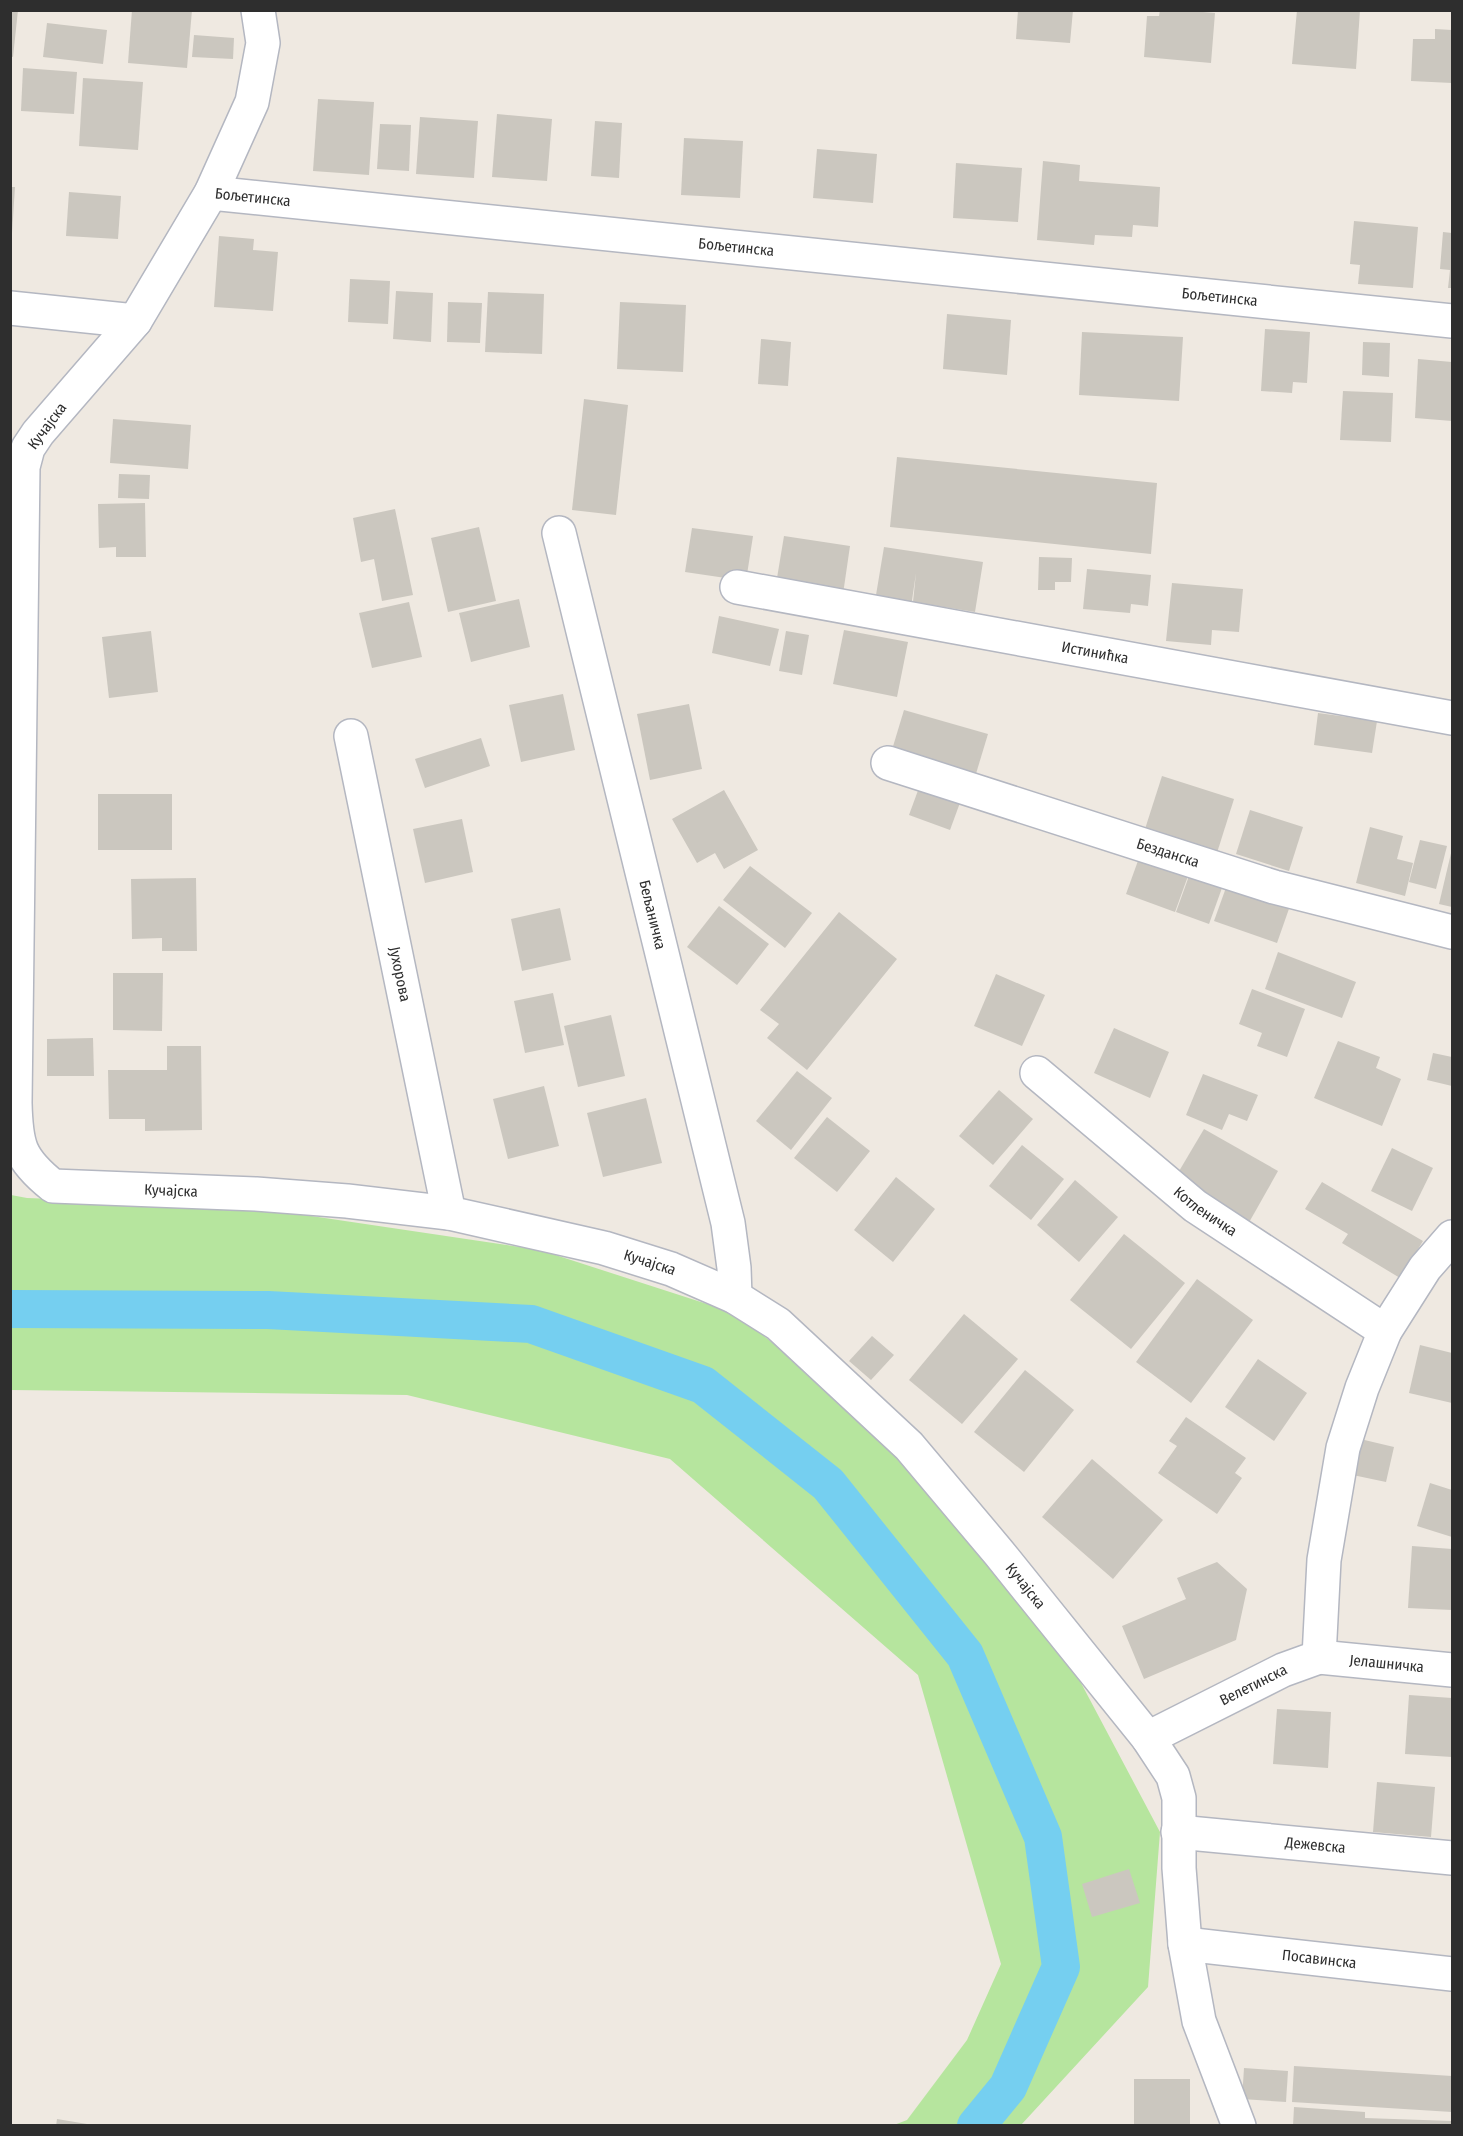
<svg xmlns="http://www.w3.org/2000/svg" width="1463" height="2136" font-family="'Fira Sans Condensed',sans-serif">
<style>
.green{fill:#b6e59e}
.lines{fill:none;stroke-linecap:round;stroke-linejoin:round}
.canal{stroke:#75cff0;stroke-width:38}
.building{fill:#cbc7bf}
.street-casing{stroke:#b4b7c1;stroke-width:36}
.street{stroke:#fff;stroke-width:33}
.labels{text-anchor:middle;stroke-width:6;stroke-linejoin:round;paint-order:stroke}
.street-label{font-size:15px;fill:#2e2e2e;stroke:#fff}
</style>
<rect width="100%" height="100%" fill="#efe9e1"/>
<path class="green" d="M 11,1195 L 27,1198 L 244,1206 L 540,1250 L 735,1313 L 910,1452 L 1045,1615 L 1160,1832 L 1148,1987 L 1021,2125 L 894,2125 L 907,2120 L 967,2040 L 1001,1964 L 918,1675 L 670,1459 L 407,1395 L 11,1390 Z"/>
<g class="lines">
<path class="canal" d="M 10,1309 L 268,1310 L 531,1324 L 703,1385 L 828,1484 L 965,1655 L 1043,1837 L 1061,1967 L 1008,2087 L 976,2126"/>
</g>
<g class="building">
<path d="M 10,10 L 18,10 L 13,57 L 10,56 Z"/>
<path d="M 132,10 L 192,10 L 187,68 L 128,63 Z"/>
<path d="M 1018,10 L 1073,10 L 1070,43 L 1016,39 Z"/>
<path d="M 1160,10 L 1203,10 L 1203,12 L 1215,13 L 1211,63 L 1144,57 L 1147,16 L 1159,16 Z"/>
<path d="M 1297,10 L 1360,10 L 1356,69 L 1292,64 Z"/>
<path d="M 47,23 L 107,30 L 103,64 L 43,57 Z"/>
<path d="M 1435,29 L 1452,30 L 1452,83 L 1411,81 L 1413,39 L 1435,39 Z"/>
<path d="M 194,35 L 234,38 L 233,59 L 192,57 Z"/>
<path d="M 23,68 L 77,72 L 74,114 L 21,111 Z"/>
<path d="M 83,78 L 143,82 L 138,150 L 79,146 Z"/>
<path d="M 318,99 L 374,102 L 369,175 L 313,171 Z"/>
<path d="M 497,114 L 552,119 L 547,181 L 492,177 Z"/>
<path d="M 420,117 L 478,121 L 474,178 L 416,174 Z"/>
<path d="M 595,121 L 622,123 L 619,178 L 591,176 Z"/>
<path d="M 380,124 L 411,125 L 409,171 L 377,169 Z"/>
<path d="M 684,138 L 743,141 L 740,198 L 681,195 Z"/>
<path d="M 817,149 L 877,154 L 873,203 L 813,198 Z"/>
<path d="M 1043,161 L 1080,165 L 1079,181 L 1160,187 L 1158,227 L 1133,225 L 1132,237 L 1095,235 L 1094,245 L 1037,240 Z"/>
<path d="M 956,163 L 1022,168 L 1018,222 L 953,218 Z"/>
<path d="M 10,187 L 15,187 L 12,233 L 10,233 Z"/>
<path d="M 69,192 L 121,196 L 118,239 L 66,236 Z"/>
<path d="M 1354,221 L 1418,227 L 1413,288 L 1358,284 L 1360,265 L 1350,264 Z"/>
<path d="M 1443,232 L 1452,233 L 1452,288 L 1448,288 L 1450,270 L 1440,269 Z"/>
<path d="M 219,236 L 254,239 L 253,250 L 278,252 L 273,311 L 214,307 Z"/>
<path d="M 350,279 L 390,281 L 388,324 L 348,322 Z"/>
<path d="M 396,291 L 433,293 L 431,342 L 393,339 Z"/>
<path d="M 488,292 L 544,294 L 542,354 L 485,352 Z"/>
<path d="M 448,302 L 482,303 L 480,343 L 447,342 Z"/>
<path d="M 620,302 L 686,305 L 683,372 L 617,369 Z"/>
<path d="M 947,314 L 1011,320 L 1007,375 L 943,369 Z"/>
<path d="M 1265,329 L 1310,332 L 1307,383 L 1293,382 L 1292,393 L 1261,391 Z"/>
<path d="M 1082,332 L 1183,337 L 1179,401 L 1079,395 Z"/>
<path d="M 761,339 L 791,342 L 788,386 L 758,384 Z"/>
<path d="M 1363,342 L 1390,343 L 1389,377 L 1362,375 Z"/>
<path d="M 1418,359 L 1452,362 L 1452,421 L 1415,418 Z"/>
<path d="M 1343,391 L 1393,393 L 1391,442 L 1340,440 Z"/>
<path d="M 584,399 L 628,405 L 616,515 L 572,510 Z"/>
<path d="M 113,419 L 191,425 L 188,469 L 110,463 Z"/>
<path d="M 897,457 L 1157,483 L 1151,554 L 890,527 Z"/>
<path d="M 119,474 L 150,475 L 149,499 L 118,498 Z"/>
<path d="M 145,503 L 146,557 L 116,557 L 116,547 L 99,548 L 98,504 Z"/>
<path d="M 395,509 L 413,595 L 382,601 L 374,559 L 361,562 L 353,518 Z"/>
<path d="M 479,527 L 496,601 L 448,612 L 431,538 Z"/>
<path d="M 692,528 L 753,536 L 746,581 L 685,572 Z"/>
<path d="M 784,536 L 850,546 L 843,594 L 776,584 Z"/>
<path d="M 884,547 L 983,562 L 975,612 L 913,602 L 916,573 L 911,607 L 875,601 Z"/>
<path d="M 1039,557 L 1072,558 L 1071,582 L 1055,582 L 1055,590 L 1038,590 Z"/>
<path d="M 1087,569 L 1151,575 L 1148,606 L 1131,604 L 1130,613 L 1083,609 Z"/>
<path d="M 1172,583 L 1243,589 L 1239,632 L 1212,630 L 1211,645 L 1166,641 Z"/>
<path d="M 519,599 L 530,647 L 471,662 L 459,613 Z"/>
<path d="M 409,602 L 422,657 L 372,668 L 359,613 Z"/>
<path d="M 719,616 L 779,629 L 770,666 L 712,653 Z"/>
<path d="M 844,630 L 908,642 L 897,697 L 833,684 Z"/>
<path d="M 151,631 L 158,692 L 109,698 L 102,637 Z"/>
<path d="M 786,631 L 809,635 L 802,675 L 779,671 Z"/>
<path d="M 563,694 L 575,750 L 521,762 L 509,705 Z"/>
<path d="M 689,704 L 702,769 L 650,780 L 637,714 Z"/>
<path d="M 904,710 L 988,734 L 975,777 L 891,753 Z"/>
<path d="M 1318,713 L 1377,721 L 1372,753 L 1314,745 Z"/>
<path d="M 481,738 L 490,766 L 425,788 L 415,759 Z"/>
<path d="M 1162,776 L 1234,799 L 1216,856 L 1145,829 Z"/>
<path d="M 920,785 L 961,800 L 950,830 L 909,815 Z"/>
<path d="M 724,790 L 758,850 L 724,869 L 715,853 L 697,863 L 672,819 Z"/>
<rect x="98" y="794" width="74" height="56"/>
<path d="M 1250,810 L 1303,827 L 1289,871 L 1236,854 Z"/>
<path d="M 462,819 L 473,872 L 425,883 L 413,829 Z"/>
<path d="M 1370,827 L 1403,836 L 1397,859 L 1413,863 L 1405,896 L 1356,883 Z"/>
<path d="M 1420,840 L 1447,846 L 1436,889 L 1409,882 Z"/>
<path d="M 1452,849 L 1452,907 L 1439,904 Z"/>
<path d="M 1139,858 L 1188,876 L 1175,912 L 1126,894 Z"/>
<path d="M 750,866 L 812,913 L 785,948 L 723,900 Z"/>
<path d="M 1189,876 L 1222,888 L 1209,924 L 1176,912 Z"/>
<path d="M 196,878 L 197,951 L 162,951 L 162,938 L 132,939 L 131,879 Z"/>
<path d="M 1228,882 L 1291,903 L 1277,943 L 1214,921 Z"/>
<path d="M 719,906 L 769,944 L 737,985 L 687,947 Z"/>
<path d="M 560,908 L 571,960 L 522,971 L 511,919 Z"/>
<path d="M 839,912 L 897,959 L 807,1070 L 767,1038 L 779,1024 L 760,1010 Z"/>
<path d="M 1278,952 L 1356,982 L 1342,1018 L 1265,989 Z"/>
<path d="M 113,973 L 163,973 L 162,1031 L 113,1030 Z"/>
<path d="M 996,974 L 1045,995 L 1022,1046 L 974,1026 Z"/>
<path d="M 1252,989 L 1305,1009 L 1287,1057 L 1257,1046 L 1262,1033 L 1239,1024 Z"/>
<path d="M 553,993 L 564,1045 L 525,1053 L 514,1001 Z"/>
<path d="M 611,1015 L 625,1076 L 578,1087 L 564,1026 Z"/>
<path d="M 1114,1028 L 1169,1052 L 1150,1098 L 1094,1073 Z"/>
<path d="M 93,1038 L 94,1076 L 47,1076 L 47,1039 Z"/>
<path d="M 1338,1041 L 1380,1057 L 1376,1068 L 1401,1079 L 1382,1126 L 1314,1098 Z"/>
<path d="M 167,1046 L 201,1046 L 202,1130 L 145,1131 L 145,1119 L 109,1119 L 108,1070 L 167,1070 Z"/>
<path d="M 1433,1053 L 1452,1057 L 1452,1086 L 1427,1080 Z"/>
<path d="M 797,1071 L 832,1098 L 791,1150 L 756,1121 Z"/>
<path d="M 1203,1074 L 1258,1095 L 1247,1121 L 1229,1114 L 1222,1130 L 1186,1115 Z"/>
<path d="M 544,1086 L 559,1146 L 508,1159 L 493,1099 Z"/>
<path d="M 999,1090 L 1033,1119 L 993,1165 L 959,1136 Z"/>
<path d="M 646,1098 L 662,1163 L 603,1177 L 587,1113 Z"/>
<path d="M 827,1117 L 870,1151 L 837,1192 L 794,1158 Z"/>
<path d="M 1204,1129 L 1278,1171 L 1247,1226 L 1172,1183 Z"/>
<path d="M 1022,1145 L 1064,1179 L 1031,1220 L 989,1186 Z"/>
<path d="M 1392,1148 L 1433,1168 L 1412,1211 L 1371,1191 Z"/>
<path d="M 896,1177 L 935,1209 L 893,1262 L 854,1230 Z"/>
<path d="M 1075,1180 L 1118,1217 L 1079,1262 L 1037,1225 Z"/>
<path d="M 1322,1182 L 1423,1241 L 1400,1278 L 1342,1243 L 1348,1234 L 1305,1209 Z"/>
<path d="M 1124,1234 L 1185,1283 L 1131,1349 L 1070,1300 Z"/>
<path d="M 1197,1279 L 1253,1320 L 1191,1403 L 1136,1362 Z"/>
<path d="M 964,1314 L 1018,1359 L 962,1424 L 909,1380 Z"/>
<path d="M 872,1336 L 894,1355 L 871,1380 L 849,1361 Z"/>
<path d="M 1420,1345 L 1452,1353 L 1452,1403 L 1409,1393 Z"/>
<path d="M 1258,1359 L 1307,1393 L 1274,1441 L 1225,1407 Z"/>
<path d="M 1025,1370 L 1074,1410 L 1024,1472 L 974,1432 Z"/>
<path d="M 1186,1417 L 1246,1458 L 1235,1473 L 1242,1478 L 1217,1514 L 1158,1473 L 1177,1446 L 1169,1441 Z"/>
<path d="M 1356,1438 L 1394,1447 L 1386,1482 L 1348,1474 Z"/>
<path d="M 1092,1459 L 1163,1520 L 1113,1579 L 1042,1517 Z"/>
<path d="M 1430,1483 L 1452,1490 L 1452,1537 L 1417,1526 Z"/>
<path d="M 1412,1546 L 1452,1549 L 1452,1610 L 1408,1608 Z"/>
<path d="M 1217,1562 L 1247,1589 L 1236,1640 L 1144,1679 L 1122,1626 L 1186,1599 L 1177,1578 Z"/>
<path d="M 1409,1695 L 1452,1698 L 1452,1757 L 1405,1754 Z"/>
<path d="M 1277,1709 L 1331,1712 L 1328,1768 L 1273,1764 Z"/>
<path d="M 1377,1782 L 1435,1787 L 1431,1837 L 1373,1832 Z"/>
<path d="M 1129,1869 L 1140,1903 L 1092,1917 L 1082,1884 Z"/>
<path d="M 1294,2066 L 1452,2076 L 1452,2112 L 1292,2102 Z"/>
<path d="M 1244,2068 L 1288,2071 L 1286,2102 L 1242,2099 Z"/>
<rect x="1134" y="2079" width="56" height="47"/>
<path d="M 1294,2107 L 1365,2112 L 1365,2118 L 1452,2121 L 1452,2126 L 1293,2126 Z"/>
<path d="M 57,2119 L 87,2124 L 87,2126 L 56,2126 Z"/>
</g>
<g class="lines">
<g class="street-casing">
<g id="street">
<path id="s1" d="M 258,10 L 263,43 L 252,102 L 211,193 L 135,321 L 38,433 L 28,448 L 23,467 L 15,1103 C 16,1145 19,1159 53,1186 L 256,1194 L 347,1201 L 449,1213 L 604,1248 L 671,1269 L 735,1297 L 778,1324 L 909,1446 L 999,1553 L 1148,1738 L 1173,1776 L 1179,1798 L 1179,1868 L 1185,1944 L 1199,2021 L 1239,2126"/>
<path id="s2" d="M 211,193 L 1452,321"/>
<path d="M 10,308 L 135,321"/>
<path id="s3" d="M 559,533 L 728,1223 L 734,1268 L 735,1297"/>
<path id="s4" d="M 737,587 L 1452,718"/>
<path id="s5" d="M 351,736 L 449,1213"/>
<path id="s6" d="M 888,763 L 1274,887 L 1452,932"/>
<path id="s7" d="M 1037,1073 L 1195,1206 L 1385,1331"/>
<path id="s8" d="M 1319,1657 L 1452,1670"/>
<path id="s9" d="M 1148,1738 L 1283,1670 L 1319,1657 L 1324,1560 L 1343,1448 L 1362,1388 L 1385,1331 L 1425,1268 L 1452,1237"/>
<path id="s10" d="M 1178,1832 L 1452,1858"/>
<path id="s11" d="M 1185,1944 L 1452,1974"/>
</g>
</g>
<use href="#street" class="street"/>
</g>
<g class="labels">
<g class="street-label">
<text dy="5" stroke="none"><textPath href="#s2" startOffset="42">Бољетинска</textPath></text>
<text dy="5" stroke="none"><textPath href="#s2" startOffset="528">Бољетинска</textPath></text>
<text dy="5" stroke="none"><textPath href="#s2" startOffset="1014">Бољетинска</textPath></text>
<text transform="translate(47 426) rotate(-53)" y="5">Кучајска</text>
<text dy="5" stroke="none"><textPath href="#s4" startOffset="364">Истинићка</textPath></text>
<text dy="5" stroke="none"><textPath href="#s6" startOffset="294">Безданска</textPath></text>
<text dy="5" stroke="none"><textPath href="#s3" startOffset="393">Бељаничка</textPath></text>
<text dy="5" stroke="none"><textPath href="#s5" startOffset="243">Јухорова</textPath></text>
<text dy="5" stroke="none"><textPath href="#s1" startOffset="1378">Кучајска</textPath></text>
<text dy="5" stroke="none"><textPath href="#s7" startOffset="218">Котленичка</textPath></text>
<text dy="5" stroke="none"><textPath href="#s1" startOffset="1864">Кучајска</textPath></text>
<text dy="5" stroke="none"><textPath href="#s1" startOffset="2368">Кучајска</textPath></text>
<text dy="5" stroke="none"><textPath href="#s8" startOffset="68">Јелашничка</textPath></text>
<text dy="5" stroke="none"><textPath href="#s9" startOffset="118">Велетинска</textPath></text>
<text dy="5" stroke="none"><textPath href="#s10" startOffset="138">Дежевска</textPath></text>
<text dy="5" stroke="none"><textPath href="#s11" startOffset="135">Посавинска</textPath></text>
</g>
</g>
<rect width="1463" height="2136" fill="none" stroke="#2e2e2e" stroke-width="24"/>
</svg>
